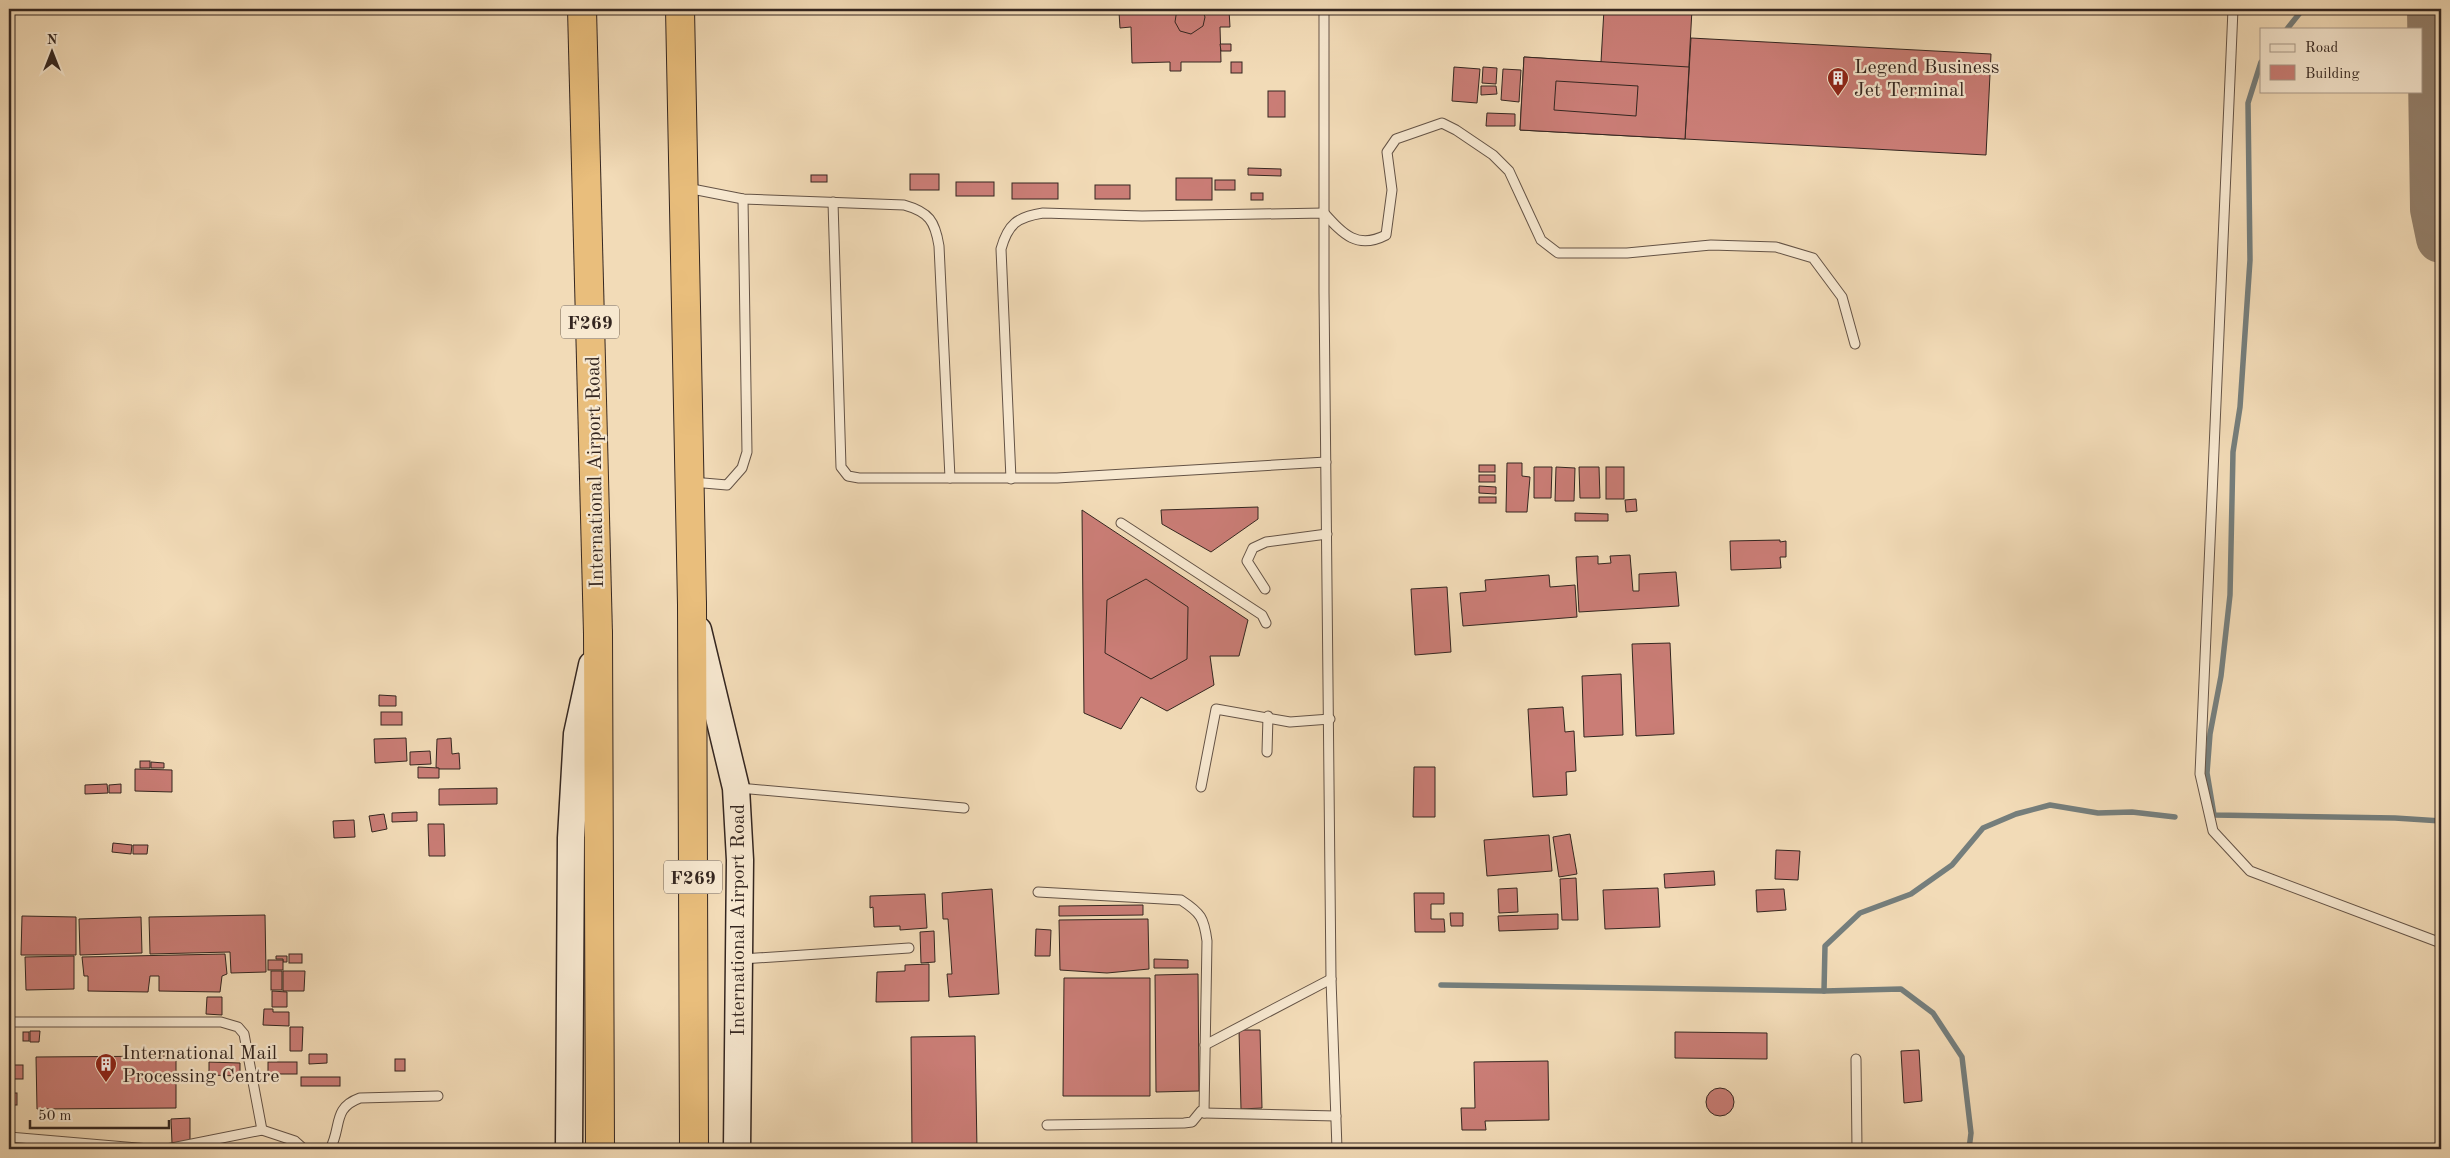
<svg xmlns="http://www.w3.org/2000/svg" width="2450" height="1158" font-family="'Old Standard TT',serif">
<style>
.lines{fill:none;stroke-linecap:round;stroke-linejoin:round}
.stream{stroke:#757e7c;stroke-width:5.5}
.taxiway{stroke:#93806c;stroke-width:50}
.building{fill:#ca7d76;stroke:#342620}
.service-casing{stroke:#645346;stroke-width:11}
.secondary-casing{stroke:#342620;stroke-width:29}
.trunk-casing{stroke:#342620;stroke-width:30}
.motorway-casing{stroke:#342620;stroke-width:30}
.service{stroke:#f7e8d0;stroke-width:9}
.secondary{stroke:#f7e8d0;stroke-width:26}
.trunk{stroke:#e9be7c;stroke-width:28}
.motorway{stroke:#e9be7c;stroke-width:28}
.labels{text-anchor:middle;stroke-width:4.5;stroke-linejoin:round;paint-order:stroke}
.shield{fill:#f7e8d0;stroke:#6e6055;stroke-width:1}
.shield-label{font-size:19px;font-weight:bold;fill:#342620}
.poi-label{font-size:20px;fill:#342620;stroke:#f7e8d0;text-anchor:start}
.street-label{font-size:20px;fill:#342620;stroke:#f7e8d0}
</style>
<rect width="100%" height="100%" fill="#f2dbb7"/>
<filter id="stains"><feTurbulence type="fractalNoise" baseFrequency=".004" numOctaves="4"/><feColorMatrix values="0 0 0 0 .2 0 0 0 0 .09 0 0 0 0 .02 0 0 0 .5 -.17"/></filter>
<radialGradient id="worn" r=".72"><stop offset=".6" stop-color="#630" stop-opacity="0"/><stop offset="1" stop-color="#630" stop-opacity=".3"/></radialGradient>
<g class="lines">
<g class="stream">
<path d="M 2287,29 L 2303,9"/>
<path d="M 2261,62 L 2248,103 L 2250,260 L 2240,407 L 2233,452 L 2230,595 L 2221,676 L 2210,734 L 2207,773 L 2214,815 L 2395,818 L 2441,821"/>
<path d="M 1441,985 L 1824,991 L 1901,989 L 1933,1013 L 1962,1057 L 1971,1133 L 1969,1149"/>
<path d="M 1824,991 L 1825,946 L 1860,913 L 1911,894 L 1952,865 L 1983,828 L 2016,814 L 2050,805 L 2098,813 L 2132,812 L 2175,817"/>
</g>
<path class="taxiway" d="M 2432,9 L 2435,209 L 2441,238"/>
</g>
<g class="building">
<path d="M 1131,9 L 1229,10 L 1230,27 L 1220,27 L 1221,62 L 1181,62 L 1181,71 L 1170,71 L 1170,62 L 1132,63 L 1131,27 L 1120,28 L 1119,12 L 1131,12 Z"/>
<path d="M 1177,9 L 1202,9 L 1205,17 L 1203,26 L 1191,34 L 1180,31 L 1175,22 Z"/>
<path d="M 1604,9 L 1692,9 L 1685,139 L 1520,130 L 1524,57 L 1601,62 Z"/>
<path d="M 1691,38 L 1991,54 L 1986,155 L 1685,139 Z"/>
<path d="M 1220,44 L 1231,44 L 1231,51 L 1221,51 Z"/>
<path d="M 1524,57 L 1689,67 L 1685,139 L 1520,130 Z"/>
<rect x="1231" y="62" width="11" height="11"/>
<path d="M 1454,67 L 1480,69 L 1477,103 L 1452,101 Z"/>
<path d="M 1483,67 L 1497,68 L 1496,84 L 1482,83 Z"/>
<path d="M 1503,69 L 1521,70 L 1519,102 L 1501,100 Z"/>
<path d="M 1556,81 L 1638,86 L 1636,116 L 1554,110 Z"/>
<path d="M 1481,86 L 1496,86 L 1497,94 L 1481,95 Z"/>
<rect x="1268" y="91" width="17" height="26"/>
<path d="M 1487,113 L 1515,114 L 1515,126 L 1486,126 Z"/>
<path d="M 1248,168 L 1281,169 L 1281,176 L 1248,175 Z"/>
<rect x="910" y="174" width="29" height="16"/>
<rect x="811" y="175" width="16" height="7"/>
<rect x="1176" y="178" width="36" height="22"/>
<rect x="1215" y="180" width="20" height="10"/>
<rect x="956" y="182" width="38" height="14"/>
<rect x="1012" y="183" width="46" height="16"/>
<rect x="1095" y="185" width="35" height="14"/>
<rect x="1251" y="193" width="12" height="7"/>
<path d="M 1507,463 L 1522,463 L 1522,476 L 1530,477 L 1527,512 L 1506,512 Z"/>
<rect x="1479" y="465" width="16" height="7"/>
<path d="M 1534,467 L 1552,467 L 1551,498 L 1534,498 Z"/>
<path d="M 1556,467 L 1575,468 L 1574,501 L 1555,501 Z"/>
<path d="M 1579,467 L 1599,467 L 1600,498 L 1580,498 Z"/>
<rect x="1606" y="467" width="18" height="32"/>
<rect x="1479" y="475" width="16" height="7"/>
<path d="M 1479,486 L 1496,487 L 1496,494 L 1479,493 Z"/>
<rect x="1479" y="497" width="17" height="6"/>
<path d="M 1636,499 L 1637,511 L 1626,512 L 1625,500 Z"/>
<path d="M 1258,507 L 1258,519 L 1211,552 L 1162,524 L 1161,510 Z"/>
<path d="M 1082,510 L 1248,620 L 1239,656 L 1210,656 L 1214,685 L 1167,711 L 1141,697 L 1121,729 L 1084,713 Z"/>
<path d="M 1575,513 L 1608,514 L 1608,521 L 1575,521 Z"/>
<path d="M 1780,540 L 1780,542 L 1786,541 L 1786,557 L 1780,557 L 1781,568 L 1731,570 L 1730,541 Z"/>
<path d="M 1630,555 L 1633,591 L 1639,591 L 1639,574 L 1676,572 L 1679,606 L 1579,612 L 1576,557 L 1598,556 L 1598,564 L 1611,563 L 1610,556 Z"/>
<path d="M 1549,575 L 1550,587 L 1575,585 L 1577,617 L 1463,626 L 1460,593 L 1486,591 L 1485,580 Z"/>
<path d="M 1146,579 L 1188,607 L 1187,659 L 1151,679 L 1105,653 L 1107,600 Z"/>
<path d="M 1447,587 L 1451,652 L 1415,655 L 1411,589 Z"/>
<path d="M 1670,643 L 1674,734 L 1636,736 L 1632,644 Z"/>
<path d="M 1621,674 L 1623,735 L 1584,737 L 1582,676 Z"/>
<path d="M 379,695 L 396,696 L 396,706 L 379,706 Z"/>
<path d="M 1563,707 L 1565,732 L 1574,731 L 1576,771 L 1566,772 L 1567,795 L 1533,797 L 1528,709 Z"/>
<rect x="381" y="712" width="21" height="13"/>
<path d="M 406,738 L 407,761 L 375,763 L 374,739 Z"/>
<path d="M 451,738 L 452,754 L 459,753 L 460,769 L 439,769 L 436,767 L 437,739 Z"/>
<path d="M 430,751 L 431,764 L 410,765 L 410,752 Z"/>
<rect x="140" y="761" width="10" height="7"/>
<path d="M 151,762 L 164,763 L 164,768 L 151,768 Z"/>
<path d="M 418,767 L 439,768 L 439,778 L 418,778 Z"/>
<path d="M 1414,767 L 1435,767 L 1435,817 L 1413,817 Z"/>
<path d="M 135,769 L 172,770 L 172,792 L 135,791 Z"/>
<path d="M 107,784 L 108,793 L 85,794 L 85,785 Z"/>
<path d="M 121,784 L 121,793 L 109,793 L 109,785 Z"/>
<path d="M 497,788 L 497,804 L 439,805 L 439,789 Z"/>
<path d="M 417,812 L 417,821 L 392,822 L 392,813 Z"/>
<path d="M 384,814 L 387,829 L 372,832 L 369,816 Z"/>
<path d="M 354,820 L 355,837 L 334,838 L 333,821 Z"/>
<path d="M 428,824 L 444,824 L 445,856 L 429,856 Z"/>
<path d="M 1570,834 L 1577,874 L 1559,877 L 1553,837 Z"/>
<path d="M 1549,835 L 1552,871 L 1487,876 L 1484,840 Z"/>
<path d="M 113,843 L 132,845 L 131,854 L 112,852 Z"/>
<path d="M 133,845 L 148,845 L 147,854 L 133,854 Z"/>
<path d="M 1776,850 L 1800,851 L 1798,880 L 1775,879 Z"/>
<path d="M 1714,871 L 1715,885 L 1665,888 L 1664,874 Z"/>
<path d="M 1576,878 L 1578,920 L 1562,920 L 1560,879 Z"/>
<path d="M 1517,888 L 1518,912 L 1499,913 L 1498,889 Z"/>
<path d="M 1658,888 L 1660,927 L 1605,929 L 1603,890 Z"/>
<path d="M 992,889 L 999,994 L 949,997 L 947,974 L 952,974 L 948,919 L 943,919 L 942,893 Z"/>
<path d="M 1784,889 L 1786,910 L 1757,912 L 1756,890 Z"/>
<path d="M 1414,893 L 1444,893 L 1444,904 L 1431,904 L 1431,919 L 1444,919 L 1445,932 L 1415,932 Z"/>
<path d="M 925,894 L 927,928 L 900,930 L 900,926 L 874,927 L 873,907 L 870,908 L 870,896 Z"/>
<path d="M 1143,905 L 1143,915 L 1059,916 L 1059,906 Z"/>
<path d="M 1450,913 L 1463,913 L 1463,926 L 1451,926 Z"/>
<path d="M 1558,914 L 1558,929 L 1499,931 L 1498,916 Z"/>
<path d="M 265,915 L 266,972 L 231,973 L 230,952 L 150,954 L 149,917 Z"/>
<path d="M 22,916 L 76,917 L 76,955 L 21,955 Z"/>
<path d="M 141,917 L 142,953 L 80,955 L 79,919 Z"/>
<path d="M 1148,919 L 1149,969 L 1107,973 L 1060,970 L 1059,920 Z"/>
<path d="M 1036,929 L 1051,930 L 1050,956 L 1035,956 Z"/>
<path d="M 934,931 L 935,962 L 921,963 L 920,932 Z"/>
<path d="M 225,954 L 227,974 L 222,976 L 220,992 L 159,991 L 159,976 L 150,976 L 148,992 L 88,991 L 88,976 L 84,976 L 82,957 Z"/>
<rect x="289" y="954" width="13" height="9"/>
<path d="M 74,956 L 74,989 L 26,990 L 25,957 Z"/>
<path d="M 276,956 L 287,956 L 287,962 L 283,962 L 283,959 L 276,959 Z"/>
<path d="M 1154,959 L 1188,960 L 1188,968 L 1154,968 Z"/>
<rect x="268" y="960" width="15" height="10"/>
<path d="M 929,964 L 929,1001 L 876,1002 L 877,972 L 905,971 L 905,965 Z"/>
<rect x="271" y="971" width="11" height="19"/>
<path d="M 283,971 L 305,971 L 304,991 L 283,991 Z"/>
<path d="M 1198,974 L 1199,1091 L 1156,1092 L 1155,975 Z"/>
<path d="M 1064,978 L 1150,978 L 1150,1096 L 1063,1096 Z"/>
<path d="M 272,991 L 287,992 L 287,1007 L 272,1007 Z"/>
<path d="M 207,997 L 222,997 L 222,1015 L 206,1014 Z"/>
<path d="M 264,1009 L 273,1009 L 273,1012 L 289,1012 L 289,1026 L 263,1025 Z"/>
<path d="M 290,1027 L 303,1027 L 302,1051 L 290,1051 Z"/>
<path d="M 1239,1030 L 1260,1030 L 1262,1108 L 1241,1109 Z"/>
<path d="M 30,1031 L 40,1031 L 39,1042 L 30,1042 Z"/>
<rect x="23" y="1032" width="6" height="9"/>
<path d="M 1675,1032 L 1767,1033 L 1767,1059 L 1675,1058 Z"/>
<path d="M 975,1036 L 977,1149 L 912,1149 L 911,1037 Z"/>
<path d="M 1919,1050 L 1922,1101 L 1904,1103 L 1901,1051 Z"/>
<path d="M 309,1054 L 327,1054 L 327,1063 L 309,1064 Z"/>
<path d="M 176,1056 L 176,1108 L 37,1109 L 36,1057 Z"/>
<rect x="395" y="1059" width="10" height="12"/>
<path d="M 1548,1061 L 1549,1120 L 1485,1121 L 1486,1130 L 1462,1130 L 1461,1108 L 1475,1108 L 1474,1062 Z"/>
<path d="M 209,1062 L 240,1063 L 240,1076 L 209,1075 Z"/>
<rect x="268" y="1062" width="29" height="12"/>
<rect x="9" y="1065" width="14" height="14"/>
<rect x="301" y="1077" width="39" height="9"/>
<circle cx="1720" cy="1102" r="14"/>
<rect x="9" y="1093" width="8" height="12"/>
<path d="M 190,1118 L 190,1142 L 172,1143 L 171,1119 Z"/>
</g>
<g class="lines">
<g class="service-casing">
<g id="service">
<path d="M 1324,9 L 1324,292 L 1331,979 L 1337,1149"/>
<path d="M 2233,9 L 2200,774 L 2213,831 L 2250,871 L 2441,943"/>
<path d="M 687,188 L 743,199 L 904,205 C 929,212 935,221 939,246 L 950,478"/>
<path d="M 833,202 L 841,467 L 848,476 L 859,478 L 1057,478 L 1326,462"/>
<path d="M 1011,479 L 1001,249 C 1008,224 1017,217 1043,213 L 1142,216 L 1324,213 C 1343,234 1357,250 1386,235 L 1392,190 L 1387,152 L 1396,139 L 1442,123 L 1456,130 L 1493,155 L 1509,171 L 1541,240 L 1558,253 L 1627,253 L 1711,245 L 1776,247 L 1813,258 L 1842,297 L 1855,344"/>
<path d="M 692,482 L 727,485 L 742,468 L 747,452 L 743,199"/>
<path d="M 1121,523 L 1262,615 L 1266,623"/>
<path d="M 1265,589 L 1247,561 L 1253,548 L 1266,542 L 1327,534"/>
<path d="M 1267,752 L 1268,716"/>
<path d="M 1201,787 L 1216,709 L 1290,722 L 1330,719"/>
<path d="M 739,788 L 964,808"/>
<path d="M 1038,892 L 1181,900 C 1201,913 1204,918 1207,941 L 1204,1113 L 1201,1111 L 1192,1122 L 1184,1123 L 1047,1125"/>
<path d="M 742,959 L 909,948"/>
<path d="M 9,1022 L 221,1022 L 238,1027 L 244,1034 L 262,1130"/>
<path d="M 1205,1045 L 1331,979"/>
<path d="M 1856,1059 L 1857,1149"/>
<path d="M 1204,1113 L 1336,1116"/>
<path d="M 9,1137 L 149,1149"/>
<path d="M 167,1149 L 262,1130 L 295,1141 L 304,1149"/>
<path d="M 330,1149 C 342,1127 332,1108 360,1098 L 438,1096"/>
</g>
</g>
<g class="secondary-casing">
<g id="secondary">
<path d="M 698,630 L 736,788 L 740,860 L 737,1149"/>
<path d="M 569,1149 L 571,838 L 577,734 L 592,665"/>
</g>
</g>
<g class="trunk-casing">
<g id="trunk">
<path d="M 582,9 L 598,634"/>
<path d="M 680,9 L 692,605"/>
</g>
</g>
<g class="motorway-casing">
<g id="motorway">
<path d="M 692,605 L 694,1149"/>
<path d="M 598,634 L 600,1149"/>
</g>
</g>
<use href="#service" class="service"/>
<use href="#secondary" class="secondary"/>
<use href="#trunk" class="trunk"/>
<use href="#motorway" class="motorway"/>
</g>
<defs>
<g id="building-pin" transform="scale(1.125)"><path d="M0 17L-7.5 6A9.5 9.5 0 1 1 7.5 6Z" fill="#8f2418" stroke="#f7e8d0"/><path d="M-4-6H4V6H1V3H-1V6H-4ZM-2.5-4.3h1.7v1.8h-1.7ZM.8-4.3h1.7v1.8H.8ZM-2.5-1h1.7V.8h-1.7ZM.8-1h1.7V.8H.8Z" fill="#fff"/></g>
</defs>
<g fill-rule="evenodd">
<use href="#building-pin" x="1838" y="78"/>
<use href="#building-pin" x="106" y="1064"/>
</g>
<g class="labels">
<g class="shield">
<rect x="561" y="305.5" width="58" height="33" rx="4"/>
<rect x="664" y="860.5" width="58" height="33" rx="4"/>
</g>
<g class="shield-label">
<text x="590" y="329">F269</text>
<text x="693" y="884">F269</text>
</g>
<g class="poi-label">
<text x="1854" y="73">Legend Business<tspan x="1854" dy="23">Jet Terminal</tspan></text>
<text x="122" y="1059">International Mail<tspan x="122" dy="23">Processing Centre</tspan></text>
</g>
<g class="street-label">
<text transform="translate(594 472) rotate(-91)" y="7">International Airport Road</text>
<text transform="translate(737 920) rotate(-90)" y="7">International Airport Road</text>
</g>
</g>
<rect width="2450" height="1158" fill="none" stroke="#f2dbb7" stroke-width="30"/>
<rect x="10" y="10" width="2430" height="1138" fill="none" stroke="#342620" stroke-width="2.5"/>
<rect x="15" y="15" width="2420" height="1128" fill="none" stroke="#342620"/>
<rect x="2260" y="28" width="162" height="65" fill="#f7e8d0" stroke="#a99a8a"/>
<rect x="2270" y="44" width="25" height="8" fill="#f7e8d0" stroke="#a99a8a"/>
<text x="2305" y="52" font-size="15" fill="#342620">Road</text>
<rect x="2270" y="65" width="25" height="15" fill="#ca7d76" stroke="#a99a8a"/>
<text x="2305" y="78" font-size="15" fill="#342620">Building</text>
<g transform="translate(52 52)" stroke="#f7e8d0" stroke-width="4" paint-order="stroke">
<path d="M0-4L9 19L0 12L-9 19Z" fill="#342620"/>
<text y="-8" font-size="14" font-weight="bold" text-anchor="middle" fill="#342620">N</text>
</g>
<path d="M30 1120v8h139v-8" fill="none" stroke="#342620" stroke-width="2.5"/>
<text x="38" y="1120" font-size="15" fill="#342620" stroke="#f7e8d0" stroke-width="4" paint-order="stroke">50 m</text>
<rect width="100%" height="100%" filter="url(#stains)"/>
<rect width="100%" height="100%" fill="url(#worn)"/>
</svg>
